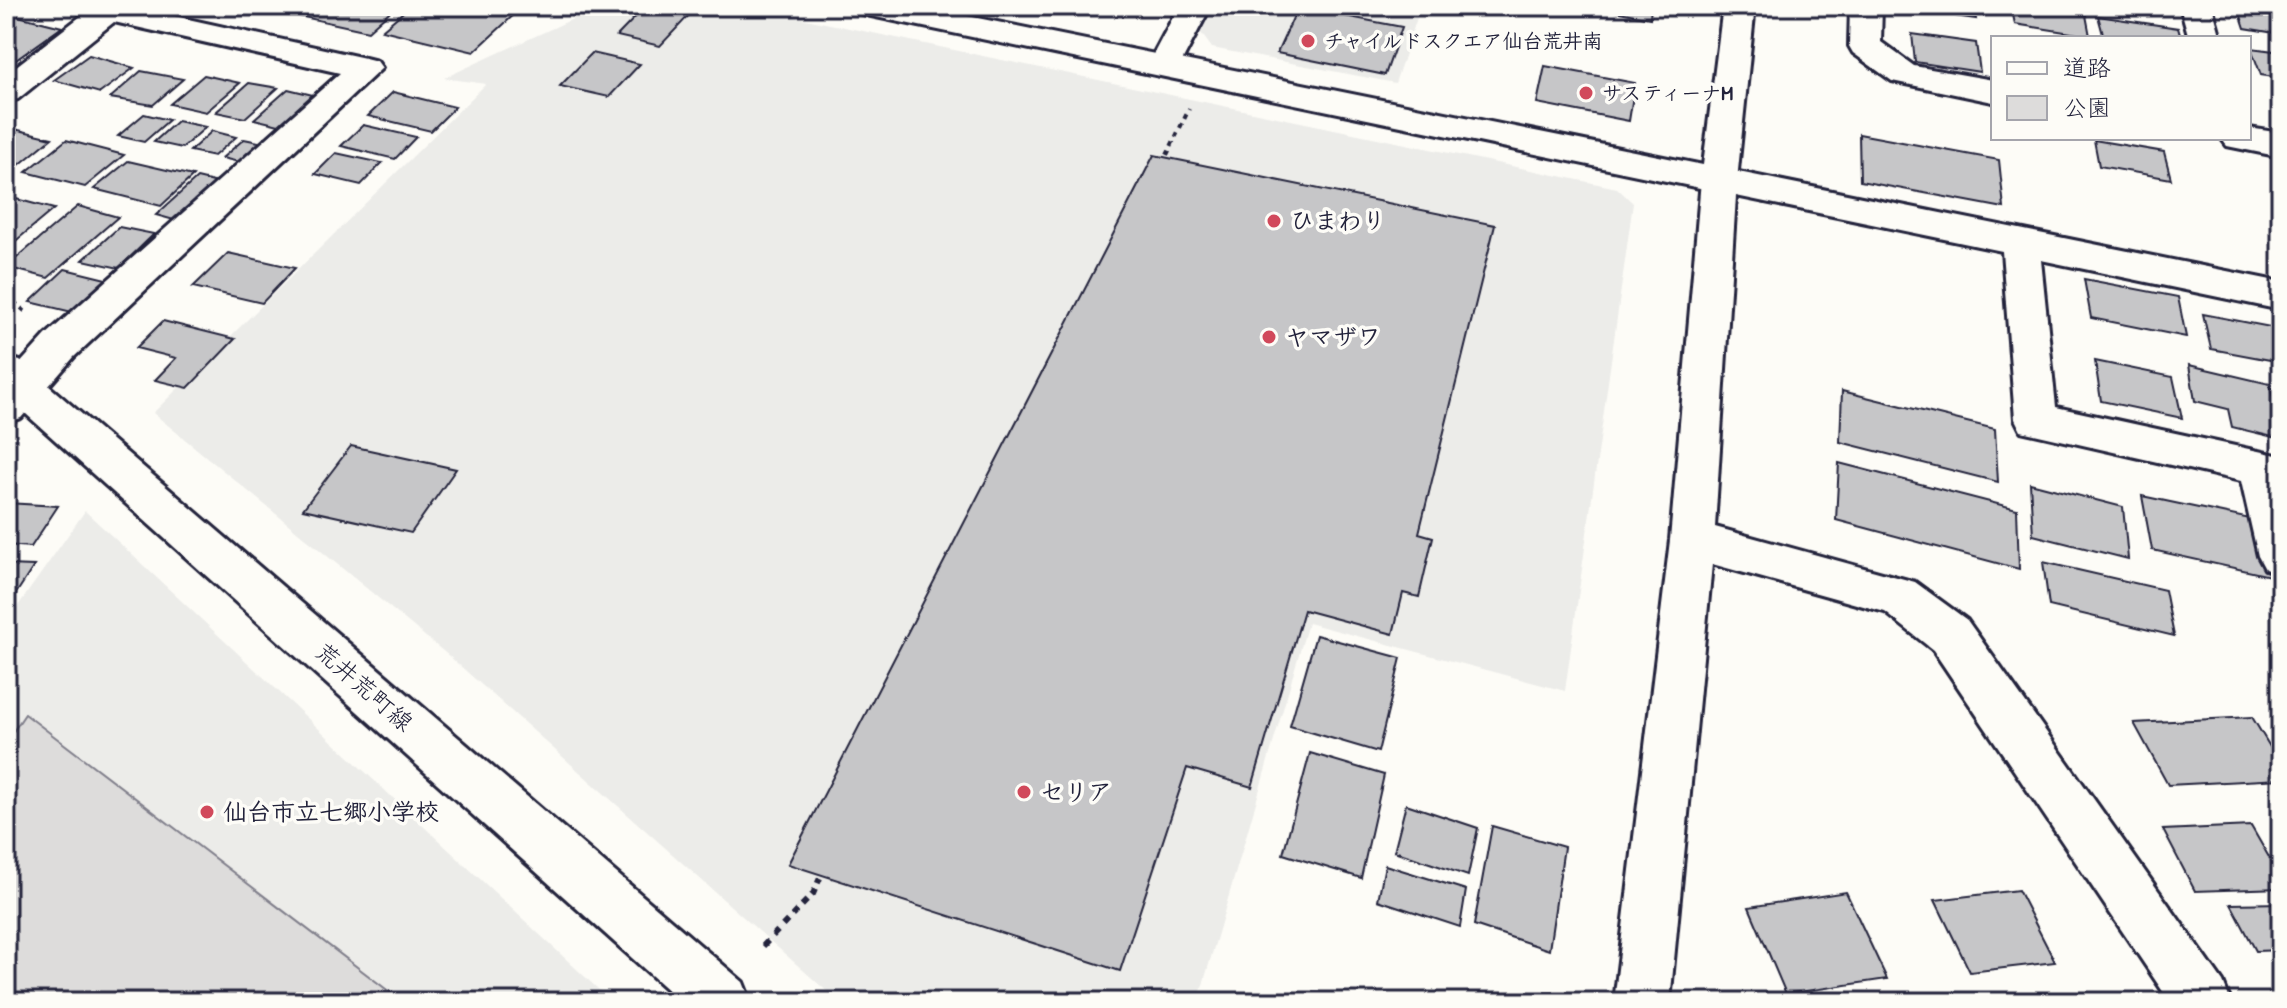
<svg xmlns="http://www.w3.org/2000/svg" width="2287" height="1008" font-family="'Patrick Hand','Klee One',sans-serif">
<style>
.built{fill:#ecece9}
.green{fill:#dddcdb;stroke:#807f8b;stroke-width:2}
.building{fill:#c6c6c8;stroke:#22223b;stroke-width:2}
.lines{fill:none;stroke-linecap:round;stroke-linejoin:round}
.minor-casing{stroke:#22223b;stroke-width:6}
.tertiary-casing{stroke:#22223b;stroke-width:6}
.secondary-casing{stroke:#22223b;stroke-width:6}
.path-far1{stroke:#22223b;stroke-width:4;stroke-dasharray:5 5;stroke-linecap:butt}
.path{stroke:#22223b;stroke-width:6;stroke-dasharray:7 7;stroke-linecap:butt}
.minor{fill:#fdfcf7;fill-rule:evenodd}
.tertiary{fill:#fdfcf7;fill-rule:evenodd}
.secondary{fill:#fdfcf7;fill-rule:evenodd}
.poi-dot{fill:#d1495b;stroke:#fdfcf7;stroke-width:3}
.labels{text-anchor:middle;stroke-width:7;stroke-linejoin:round;paint-order:stroke}
.far-poi-label{font-size:20px;font-weight:bold;fill:#22223b;stroke:#fdfcf7;text-anchor:start}
.poi-label{font-size:24px;font-weight:bold;fill:#22223b;stroke:#fdfcf7;text-anchor:start}
.street-label{font-size:24px;fill:#22223b;stroke:#fdfcf7}
</style>
<rect width="100%" height="100%" fill="#fdfcf7"/>
<filter id="ink" filterUnits="userSpaceOnUse"><feTurbulence type="fractalNoise" baseFrequency=".0125" numOctaves="2"/><feDisplacementMap in="SourceGraphic" scale="16" xChannelSelector="R" yChannelSelector="G"/><feConvolveMatrix kernelMatrix="1 2 1 2 8 2 1 2 1" color-interpolation-filters="sRGB"/></filter>
<g filter="url(#ink)">
<g class="built">
<path d="M 601,6 L 743,6 L 1617,188 L 1633,203 L 1565,691 L 1308,623 L 1198,1002 L 839,1002 L 449,656 L 153,413 L 486,84 L 444,78 Z"/>
<path d="M 1214,6 L 1421,6 L 1395,83 L 1212,48 L 1201,33 Z"/>
<path d="M 85,511 L 612,1002 L 6,1002 L 6,623 Z"/>
</g>
<path class="green" d="M 25,714 L 403,1002 L 6,1002 L 6,742 Z"/>
<g class="building">
<path d="M 305,6 L 396,6 L 368,31 L 294,15 Z"/>
<path d="M 410,6 L 497,6 L 518,11 L 474,52 L 382,30 Z"/>
<path d="M 646,6 L 680,6 L 695,9 L 660,46 L 617,36 Z"/>
<path d="M 1610,6 L 1651,6 L 1650,18 L 1609,10 Z"/>
<path d="M 1899,6 L 1974,6 L 1976,19 L 1900,8 Z"/>
<path d="M 2011,6 L 2086,15 L 2090,36 L 2015,24 Z"/>
<path d="M 1298,7 L 1402,27 L 1385,75 L 1277,53 Z"/>
<path d="M 2238,7 L 2281,14 L 2281,34 L 2245,28 Z"/>
<path d="M 6,13 L 62,27 L 6,67 Z"/>
<path d="M 2098,16 L 2178,28 L 2181,38 L 2104,38 Z"/>
<path d="M 1912,34 L 1976,43 L 1980,72 L 1915,62 Z"/>
<path d="M 2251,48 L 2281,52 L 2281,78 L 2261,75 Z"/>
<path d="M 592,53 L 640,64 L 609,97 L 560,86 Z"/>
<path d="M 89,55 L 134,68 L 100,93 L 54,80 Z"/>
<path d="M 1545,66 L 1635,83 L 1629,121 L 1537,103 Z"/>
<path d="M 141,71 L 183,79 L 153,105 L 110,98 Z"/>
<path d="M 204,75 L 240,83 L 206,112 L 170,104 Z"/>
<path d="M 249,83 L 278,88 L 245,118 L 216,112 Z"/>
<path d="M 288,89 L 317,96 L 283,126 L 254,119 Z"/>
<path d="M 393,92 L 455,107 L 431,131 L 368,116 Z"/>
<path d="M 144,114 L 169,120 L 144,142 L 118,136 Z"/>
<path d="M 177,121 L 206,127 L 182,148 L 154,142 Z"/>
<path d="M 363,125 L 416,137 L 395,159 L 341,146 Z"/>
<path d="M 6,127 L 52,138 L 13,170 L 6,168 Z"/>
<path d="M 212,131 L 236,137 L 214,156 L 190,151 Z"/>
<path d="M 1859,134 L 1999,160 L 2004,208 L 1860,181 Z"/>
<path d="M 244,139 L 269,144 L 247,164 L 222,158 Z"/>
<path d="M 66,140 L 124,155 L 85,187 L 26,172 Z"/>
<path d="M 2094,140 L 2164,152 L 2171,179 L 2099,166 Z"/>
<path d="M 336,153 L 382,163 L 361,185 L 315,174 Z"/>
<path d="M 1154,155 L 1495,225 L 1419,533 L 1433,537 L 1419,597 L 1403,593 L 1393,634 L 1304,610 L 1252,787 L 1187,768 L 1120,971 L 788,864 Z"/>
<path d="M 128,161 L 193,176 L 161,206 L 94,189 Z"/>
<path d="M 197,178 L 222,184 L 181,222 L 156,215 Z"/>
<path d="M 16,199 L 54,209 L 12,244 L 6,243 L 6,208 Z"/>
<path d="M 78,206 L 118,217 L 48,278 L 6,267 Z"/>
<path d="M 119,227 L 154,234 L 119,268 L 83,260 Z"/>
<path d="M 228,253 L 295,268 L 262,303 L 193,287 Z"/>
<path d="M 65,269 L 106,279 L 72,312 L 30,302 Z"/>
<path d="M 2084,279 L 2178,297 L 2186,337 L 2091,318 Z"/>
<path d="M 2203,314 L 2281,329 L 2281,362 L 2211,349 Z"/>
<path d="M 163,321 L 235,339 L 188,388 L 155,380 L 176,358 L 136,348 Z"/>
<path d="M 2095,361 L 2173,377 L 2182,418 L 2101,401 Z"/>
<path d="M 2189,365 L 2270,384 L 2281,439 L 2232,427 L 2228,409 L 2195,401 Z"/>
<path d="M 1842,391 L 1995,429 L 1998,482 L 1840,442 Z"/>
<path d="M 351,446 L 456,469 L 411,533 L 303,509 Z"/>
<path d="M 1839,463 L 2017,509 L 2019,569 L 1836,520 Z"/>
<path d="M 2030,483 L 2123,507 L 2128,559 L 2033,535 Z"/>
<path d="M 2142,496 L 2255,520 L 2270,576 L 2152,550 Z"/>
<path d="M 6,503 L 58,506 L 31,547 L 6,545 Z"/>
<path d="M 2043,562 L 2165,590 L 2174,636 L 2049,606 Z"/>
<path d="M 6,565 L 34,566 L 6,609 Z"/>
<path d="M 1316,635 L 1401,658 L 1378,752 L 1290,726 Z"/>
<path d="M 2252,717 L 2281,765 L 2281,779 L 2168,785 L 2134,723 Z"/>
<path d="M 1310,753 L 1384,775 L 1361,878 L 1283,854 Z"/>
<path d="M 1406,804 L 1478,828 L 1468,876 L 1394,851 Z"/>
<path d="M 1492,826 L 1564,847 L 1549,950 L 1474,925 Z"/>
<path d="M 2251,826 L 2281,878 L 2281,888 L 2195,891 L 2163,830 Z"/>
<path d="M 1385,865 L 1466,890 L 1460,927 L 1378,900 Z"/>
<path d="M 2018,890 L 2055,962 L 1970,972 L 1935,900 Z"/>
<path d="M 1846,892 L 1887,979 L 1786,994 L 1749,907 Z"/>
<path d="M 2281,903 L 2281,950 L 2256,951 L 2231,904 Z"/>
</g>
<g class="lines">
<g class="minor-casing">
<g id="minor">
<path d="M 94,6 L 129,6 L 365,58 L 377,61 L 382,68 L 74,357 L 21,418 L 6,423 L 6,379 L 46,335 L 340,73 L 114,22 L 18,99 L 6,102 L 6,74 Z"/>
<path d="M 1179,6 L 1211,6 L 1176,73 L 1164,76 L 1152,73 L 1147,66 Z"/>
<path d="M 1850,6 L 1882,6 L 1881,42 L 1914,66 L 1993,80 L 1993,102 L 1892,81 L 1853,53 L 1849,46 Z"/>
<path d="M 2180,6 L 2212,6 L 2221,38 L 2189,38 Z"/>
<path d="M 2249,128 L 2281,133 L 2281,157 L 2227,146 L 2221,138 L 2249,138 Z"/>
<path d="M 1719,168 L 2281,282 L 2281,310 L 2041,260 L 2056,407 L 2281,456 L 2281,575 L 2265,569 L 2258,556 L 2241,481 L 2021,431 L 2015,419 L 2002,251 L 1736,196 L 1715,527 L 1915,582 L 1967,620 L 2223,982 L 2231,1002 L 2170,1002 L 1933,650 L 1885,612 L 1712,564 L 1670,1002 L 1614,1002 L 1670,540 L 1701,180 L 1706,171 Z"/>
</g>
</g>
<g class="tertiary-casing">
<path id="tertiary" d="M 855,6 L 918,6 L 1703,165 L 1723,6 L 1755,6 L 1737,180 L 1732,189 L 1719,192 L 871,16 L 860,13 Z"/>
</g>
<g class="secondary-casing">
<path id="secondary" d="M 6,357 L 20,361 L 743,982 L 751,1002 L 681,1002 L 6,396 Z"/>
</g>
<g class="path-far1">
<path d="M 1167,155 L 1189,109"/>
<path d="M 6,295 L 28,314"/>
</g>
<path class="path" d="M 763,946 L 813,894 L 820,878"/>
<use href="#minor" class="minor"/>
<use href="#tertiary" class="tertiary"/>
<use href="#secondary" class="secondary"/>
</g>
</g>
<g class="poi-dot">
<circle cx="1308" cy="41" r="8"/>
<circle cx="1586" cy="93" r="8"/>
<circle cx="1274" cy="221" r="8"/>
<circle cx="1269" cy="337" r="8"/>
<circle cx="1024" cy="792" r="8"/>
<circle cx="207" cy="812" r="8"/>
</g>
<g class="labels">
<g class="far-poi-label">
<text x="1324" y="48">チャイルドスクエア仙台荒井南</text>
<text x="1602" y="100">サスティーナM</text>
</g>
<g class="poi-label">
<text x="1290" y="229">ひまわり</text>
<text x="1285" y="345">ヤマザワ</text>
<text x="1040" y="800">セリア</text>
<text x="223" y="820">仙台市立七郷小学校</text>
</g>
<g class="street-label">
<text transform="translate(364 687) rotate(41)" y="8">荒井荒町線</text>
</g>
</g>
<rect width="2287" height="1008" fill="none" stroke="#fdfcf7" stroke-width="32"/>
<rect x="16" y="16" width="2255" height="976" fill="none" stroke="#22223b" stroke-width="3" filter="url(#ink)"/>
<rect x="1991" y="36" width="260" height="104" fill="#fdfcf7" stroke="#a5a5ac" stroke-width="2"/>
<rect x="2007" y="62" width="40" height="12" fill="#fdfcf7" stroke="#a5a5ac" stroke-width="2"/>
<text x="2063" y="76" font-size="24" fill="#22223b">道路</text>
<rect x="2007" y="96" width="40" height="24" fill="#dddcdb" stroke="#a5a5ac" stroke-width="2"/>
<text x="2063" y="116" font-size="24" fill="#22223b">公園</text>
</svg>
